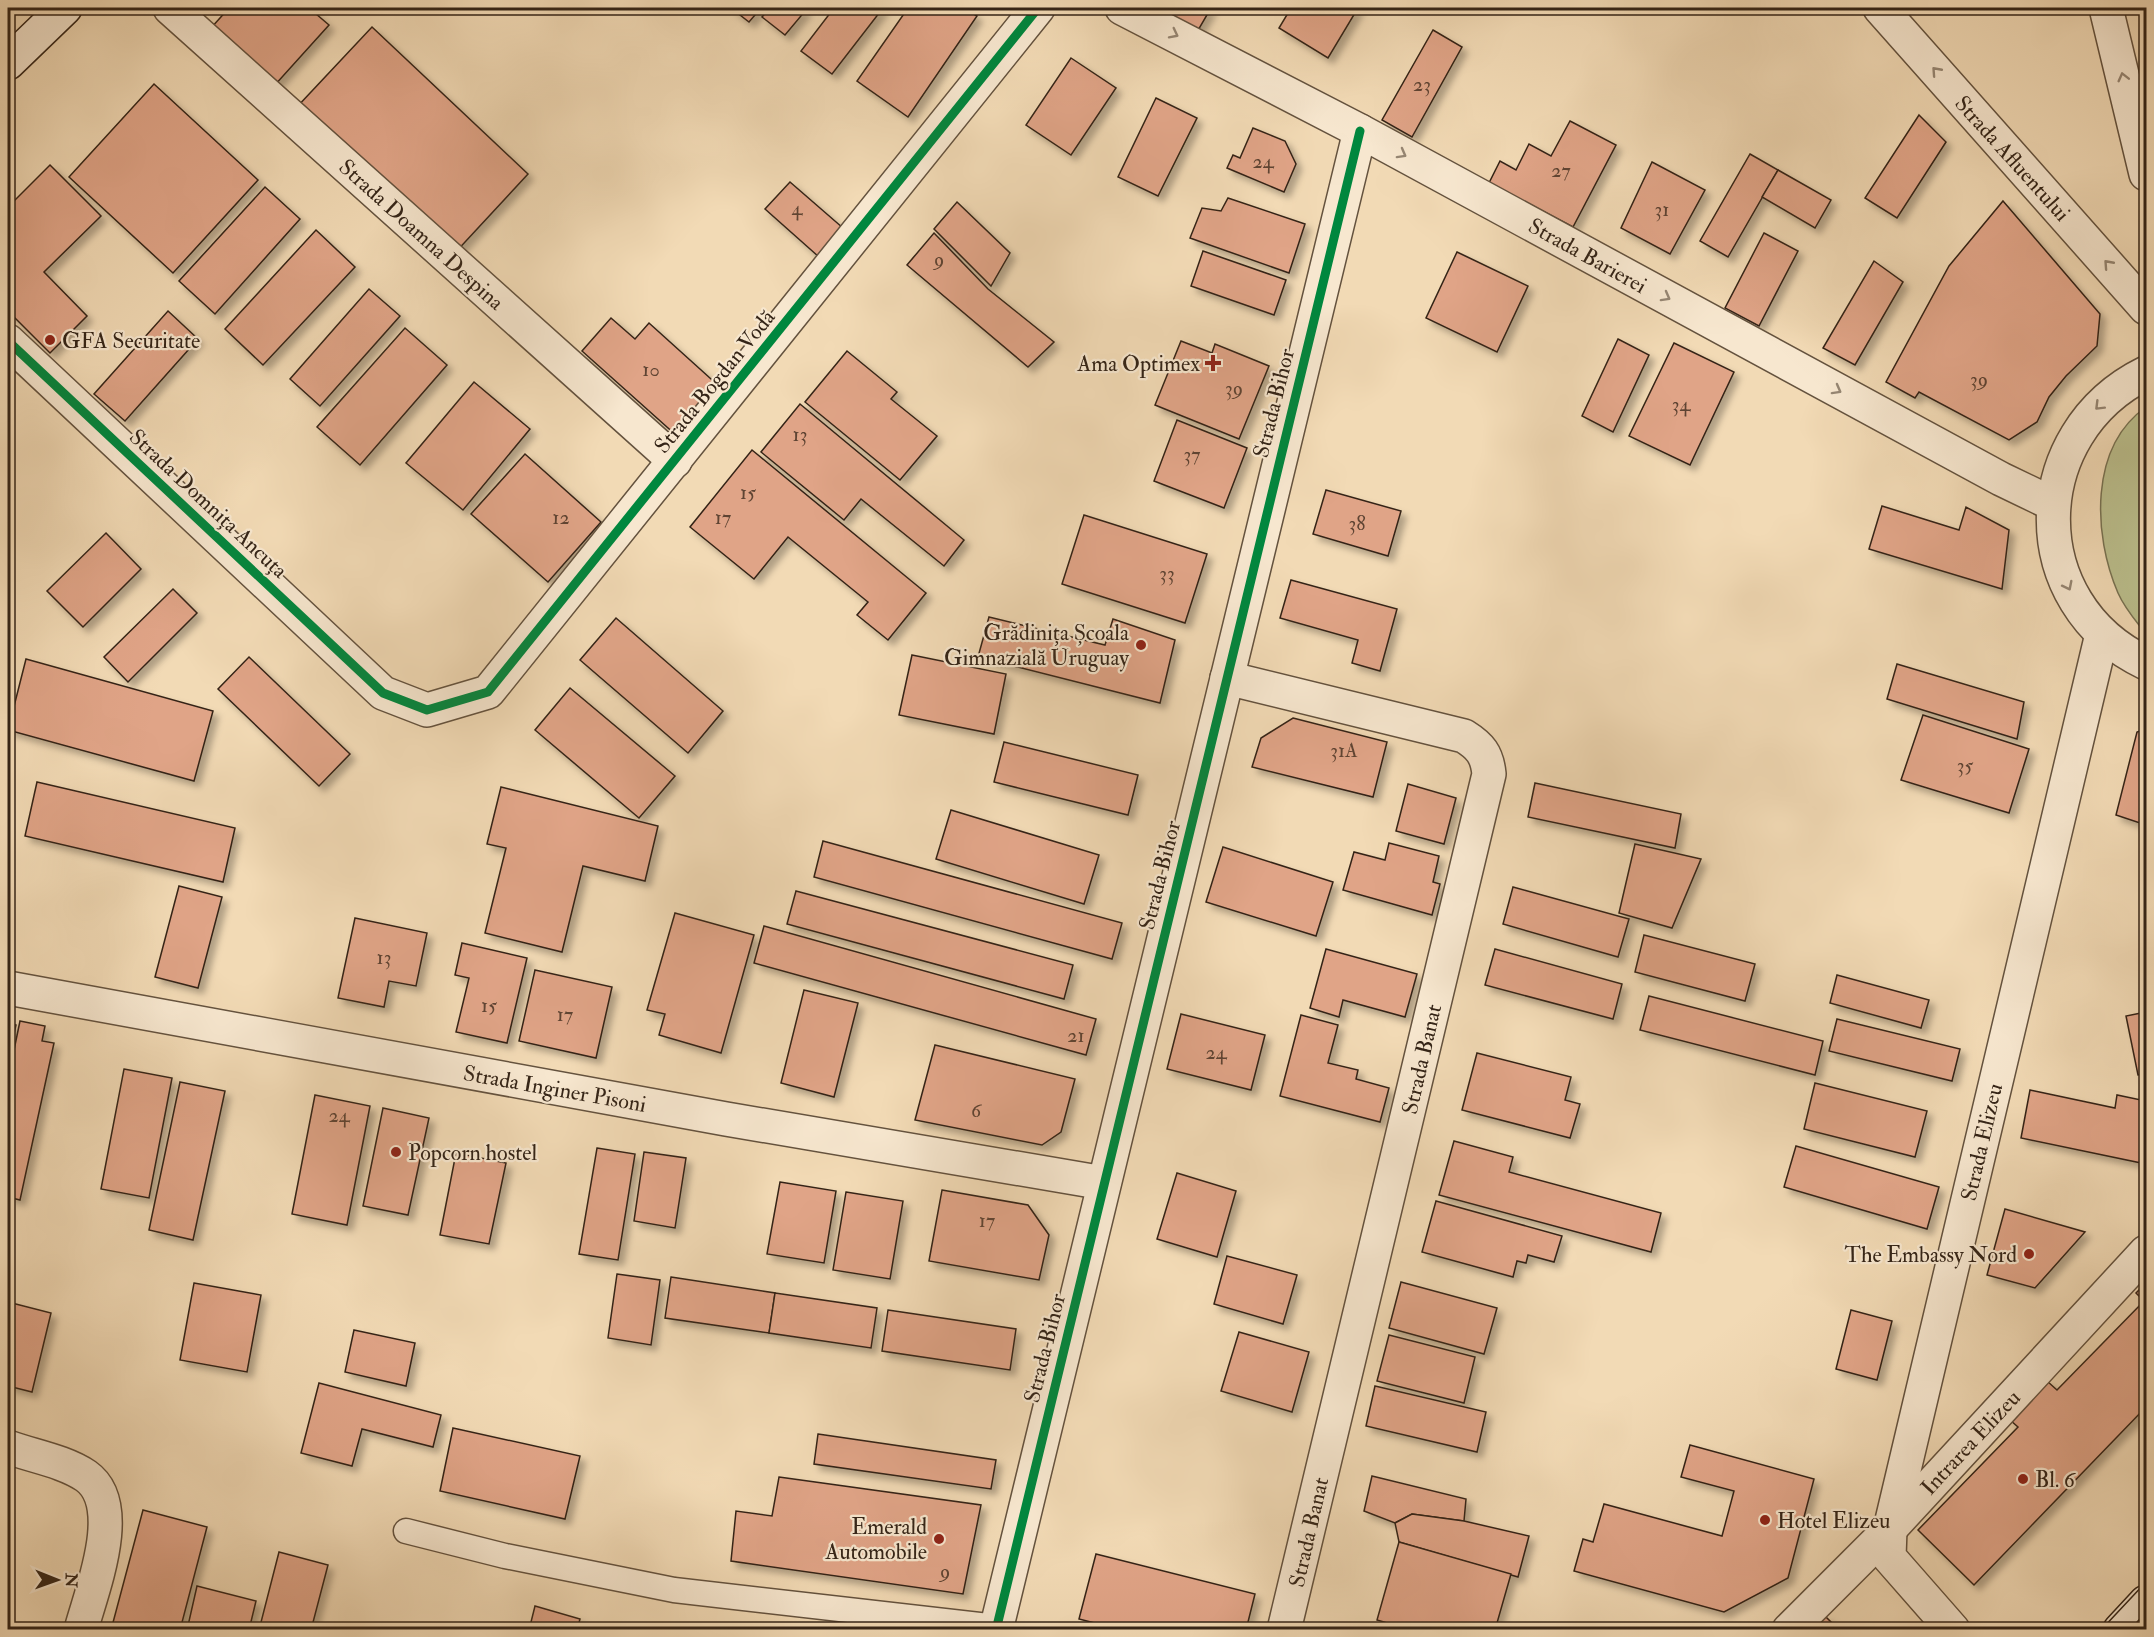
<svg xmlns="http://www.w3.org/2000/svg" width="2154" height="1637" font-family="'IM FELL Double Pica',serif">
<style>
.green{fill:#bbbf8d;stroke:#787252;stroke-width:1.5}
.building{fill:#e0a487;stroke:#342417;stroke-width:1.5;filter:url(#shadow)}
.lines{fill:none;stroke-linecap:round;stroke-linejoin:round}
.lane-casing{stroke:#64523e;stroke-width:27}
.street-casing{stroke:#64523e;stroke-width:36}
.secondary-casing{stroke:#342417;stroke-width:36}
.lane{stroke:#f7e7cf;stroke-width:24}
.street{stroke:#f7e7cf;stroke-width:33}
.secondary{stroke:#f7e7cf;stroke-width:33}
.tram{stroke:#342417;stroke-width:1.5}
.cycleway-casing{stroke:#f7e7cf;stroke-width:13}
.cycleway{stroke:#00873e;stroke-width:9}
.oneway{stroke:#968673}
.poi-dot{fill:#8f2418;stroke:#f7e7cf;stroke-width:2}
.labels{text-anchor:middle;stroke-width:4.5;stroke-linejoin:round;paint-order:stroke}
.number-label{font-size:20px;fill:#5f4433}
.street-label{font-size:22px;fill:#342417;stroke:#f7e7cf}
.poi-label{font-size:22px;fill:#342417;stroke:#f7e7cf;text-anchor:start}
</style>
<defs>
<filter id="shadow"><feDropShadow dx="5.5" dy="5.5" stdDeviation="3" flood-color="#0004"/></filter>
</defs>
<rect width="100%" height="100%" fill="#f2dab5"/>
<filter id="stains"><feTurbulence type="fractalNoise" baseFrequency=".00333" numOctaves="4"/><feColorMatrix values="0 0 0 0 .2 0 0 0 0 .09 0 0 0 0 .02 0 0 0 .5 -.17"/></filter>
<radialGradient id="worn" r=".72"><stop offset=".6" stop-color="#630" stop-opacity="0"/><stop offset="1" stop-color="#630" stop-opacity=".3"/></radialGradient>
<path class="green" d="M 2146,407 L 2146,634 C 2136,621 2125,609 2118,593 C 2093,535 2089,447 2146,407 Z"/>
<g class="building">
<path d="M 229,8 L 309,8 L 329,25 L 274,86 L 211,28 Z"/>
<path d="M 731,8 L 761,8 L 749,22 Z"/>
<path d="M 770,8 L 803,8 L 806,10 L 785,35 L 762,17 Z"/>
<path d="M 834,8 L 883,8 L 832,74 L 801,51 Z"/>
<path d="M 908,8 L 964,8 L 977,16 L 908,117 L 857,81 Z"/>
<path d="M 1139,8 L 1211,8 L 1193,39 Z"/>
<path d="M 1291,8 L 1358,8 L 1328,58 L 1279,28 Z"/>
<path d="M 372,27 L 528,174 L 453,255 L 296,108 Z"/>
<path d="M 1433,30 L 1462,47 L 1412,137 L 1382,120 Z"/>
<path d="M 1071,58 L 1116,88 L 1071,155 L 1026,125 Z"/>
<path d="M 154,84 L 258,180 L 173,273 L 69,177 Z"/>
<path d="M 1156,98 L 1197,118 L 1158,196 L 1118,177 Z"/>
<path d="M 1919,115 L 1946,142 L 1897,218 L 1865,198 Z"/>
<path d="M 1570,121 L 1616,145 L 1573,227 L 1489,183 L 1500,161 L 1516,170 L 1529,144 L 1551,156 Z"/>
<path d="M 1253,128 L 1285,141 L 1296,164 L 1284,192 L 1227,168 L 1233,155 L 1240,158 Z"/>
<path d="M 1750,154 L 1778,170 L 1728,257 L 1700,241 Z"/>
<path d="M 1652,162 L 1705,190 L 1670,254 L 1621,228 Z"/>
<path d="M 50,165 L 101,216 L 44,272 L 87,316 L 50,353 L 8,311 L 8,207 Z"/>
<path d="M 1778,170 L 1831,200 L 1815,228 L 1762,197 Z"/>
<path d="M 790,182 L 843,228 L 819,257 L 765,209 Z"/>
<path d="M 265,187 L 300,219 L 215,314 L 179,281 Z"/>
<path d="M 1228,198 L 1305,224 L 1289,273 L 1190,238 L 1202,208 L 1221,211 Z"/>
<path d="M 2003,201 L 2100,314 L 2097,346 L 2066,376 L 2049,397 L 2037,422 L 2009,440 L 1919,392 L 1915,398 L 1886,382 L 1949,266 Z"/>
<path d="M 957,202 L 1010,253 L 991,286 L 934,229 Z"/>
<path d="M 316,230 L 355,267 L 263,365 L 225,329 Z"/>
<path d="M 934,233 L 988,289 L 1054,342 L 1028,367 L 907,265 Z"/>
<path d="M 1764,233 L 1798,251 L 1759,326 L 1725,308 Z"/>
<path d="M 1203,251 L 1286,280 L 1274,315 L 1191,286 Z"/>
<path d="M 1457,252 L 1528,286 L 1497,352 L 1426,318 Z"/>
<path d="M 1874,261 L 1903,282 L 1855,365 L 1823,348 Z"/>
<path d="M 369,289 L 400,316 L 320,406 L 290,379 Z"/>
<path d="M 168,311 L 198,339 L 125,421 L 94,394 Z"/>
<path d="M 611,318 L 635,339 L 649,323 L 721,388 L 677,436 L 582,351 Z"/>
<path d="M 405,328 L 447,365 L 360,465 L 317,427 Z"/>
<path d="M 1618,339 L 1649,355 L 1613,432 L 1582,416 Z"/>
<path d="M 1181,341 L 1212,353 L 1215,344 L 1269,366 L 1239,439 L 1155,405 Z"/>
<path d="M 1674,343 L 1734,372 L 1690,465 L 1629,436 Z"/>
<path d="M 847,351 L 897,392 L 891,399 L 937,436 L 900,480 L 805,402 Z"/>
<path d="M 474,382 L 530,429 L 463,510 L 406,463 Z"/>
<path d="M 800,404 L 964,540 L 944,566 L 861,499 L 844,520 L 761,452 Z"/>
<path d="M 1177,420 L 1247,448 L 1224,508 L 1154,481 Z"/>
<path d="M 752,450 L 926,593 L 888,640 L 857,615 L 868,602 L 788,537 L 754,579 L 690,527 Z"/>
<path d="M 525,454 L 601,522 L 548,582 L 471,514 Z"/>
<path d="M 1326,490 L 1401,511 L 1388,556 L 1313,534 Z"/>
<path d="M 1882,506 L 1959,530 L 1966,507 L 2009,530 L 2002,589 L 1869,549 Z"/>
<path d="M 1084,515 L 1207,554 L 1185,623 L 1062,584 Z"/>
<path d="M 106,533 L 141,569 L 83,627 L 47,591 Z"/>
<path d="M 1291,580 L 1397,609 L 1380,671 L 1352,663 L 1358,640 L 1280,618 Z"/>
<path d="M 173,589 L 197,613 L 128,682 L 104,657 Z"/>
<path d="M 989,617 L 1105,645 L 1113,619 L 1175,640 L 1160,703 L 978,657 Z"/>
<path d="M 616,618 L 723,711 L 688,753 L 580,660 Z"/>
<path d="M 912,655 L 1006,674 L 994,734 L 899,715 Z"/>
<path d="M 249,657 L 350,754 L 319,786 L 218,689 Z"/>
<path d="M 26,659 L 213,711 L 194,781 L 8,730 Z"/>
<path d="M 1897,664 L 2024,702 L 2017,739 L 1887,699 Z"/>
<path d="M 570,688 L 675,776 L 639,818 L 535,730 Z"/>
<path d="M 1923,715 L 2029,749 L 2009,813 L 1901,780 Z"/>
<path d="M 1293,718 L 1387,742 L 1373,797 L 1252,767 L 1261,738 Z"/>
<path d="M 2146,729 L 2146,825 L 2116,815 L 2137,732 Z"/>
<path d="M 1004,742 L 1138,775 L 1128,815 L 994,782 Z"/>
<path d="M 37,782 L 235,828 L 223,882 L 25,836 Z"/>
<path d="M 1535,783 L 1681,814 L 1675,848 L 1528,817 Z"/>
<path d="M 1408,784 L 1456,798 L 1444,844 L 1396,831 Z"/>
<path d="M 501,787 L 658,826 L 645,881 L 583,866 L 562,952 L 485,933 L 506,848 L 487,844 Z"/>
<path d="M 951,810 L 1099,855 L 1084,904 L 936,859 Z"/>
<path d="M 823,841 L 1122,923 L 1112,959 L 814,877 Z"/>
<path d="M 1389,843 L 1439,856 L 1433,882 L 1440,884 L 1432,915 L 1343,890 L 1354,852 L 1385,860 Z"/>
<path d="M 1635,844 L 1701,859 L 1672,928 L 1619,913 Z"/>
<path d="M 1223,847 L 1333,882 L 1316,936 L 1206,902 Z"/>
<path d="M 179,886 L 222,897 L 198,988 L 155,977 Z"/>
<path d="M 1513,887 L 1629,919 L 1618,957 L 1503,924 Z"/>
<path d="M 796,891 L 1073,965 L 1064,999 L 787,924 Z"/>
<path d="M 675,913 L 754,935 L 721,1053 L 659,1035 L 665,1014 L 647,1010 Z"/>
<path d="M 355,918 L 427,933 L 416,986 L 389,981 L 384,1007 L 338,998 Z"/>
<path d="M 764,926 L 1096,1019 L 1086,1055 L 754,963 Z"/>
<path d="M 1644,935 L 1755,964 L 1745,1001 L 1635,972 Z"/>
<path d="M 462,943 L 527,958 L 507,1043 L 456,1032 L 469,978 L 455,975 Z"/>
<path d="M 1326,949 L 1417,974 L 1405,1017 L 1343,1000 L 1339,1017 L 1310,1008 Z"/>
<path d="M 1495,949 L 1622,984 L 1613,1019 L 1485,985 Z"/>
<path d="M 535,970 L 612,987 L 596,1058 L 519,1041 Z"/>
<path d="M 1837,975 L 1929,1000 L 1921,1028 L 1830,1003 Z"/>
<path d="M 804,990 L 858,1003 L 834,1097 L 781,1083 Z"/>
<path d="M 1649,996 L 1823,1041 L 1815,1075 L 1640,1030 Z"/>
<path d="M 2146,1012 L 2146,1074 L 2138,1075 L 2126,1016 Z"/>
<path d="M 1181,1014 L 1265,1035 L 1251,1090 L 1167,1069 Z"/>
<path d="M 1301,1015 L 1338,1025 L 1328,1063 L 1358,1070 L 1356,1079 L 1389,1088 L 1380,1122 L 1280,1096 Z"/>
<path d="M 1837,1019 L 1960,1049 L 1952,1081 L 1829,1051 Z"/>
<path d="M 20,1021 L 45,1026 L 42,1041 L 54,1043 L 20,1200 L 8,1197 L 8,1079 Z"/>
<path d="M 8,1023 L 16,1025 L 8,1060 Z"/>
<path d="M 935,1045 L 1075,1079 L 1061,1132 L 1042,1145 L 915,1120 Z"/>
<path d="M 1477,1053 L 1571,1077 L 1565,1100 L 1580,1104 L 1570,1138 L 1462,1110 Z"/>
<path d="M 124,1069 L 172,1078 L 149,1198 L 101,1189 Z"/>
<path d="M 180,1082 L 225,1091 L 193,1240 L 149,1230 Z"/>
<path d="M 1815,1083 L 1927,1111 L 1915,1157 L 1804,1129 Z"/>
<path d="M 2030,1090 L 2115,1108 L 2117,1095 L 2146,1101 L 2146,1164 L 2021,1138 Z"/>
<path d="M 315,1095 L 370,1106 L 347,1225 L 292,1214 Z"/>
<path d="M 383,1108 L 429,1118 L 408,1215 L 363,1206 Z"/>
<path d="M 1454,1141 L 1513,1157 L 1509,1172 L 1661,1213 L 1651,1252 L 1439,1195 Z"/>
<path d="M 1796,1146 L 1939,1187 L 1927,1229 L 1784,1187 Z"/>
<path d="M 597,1148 L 635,1154 L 618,1260 L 579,1254 Z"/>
<path d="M 644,1152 L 686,1158 L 675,1228 L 634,1221 Z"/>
<path d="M 456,1153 L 506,1163 L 489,1244 L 440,1235 Z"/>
<path d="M 1177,1173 L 1236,1191 L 1217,1257 L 1157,1239 Z"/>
<path d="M 780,1182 L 836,1191 L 824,1263 L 767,1254 Z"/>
<path d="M 942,1190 L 1028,1205 L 1049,1235 L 1039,1280 L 929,1261 Z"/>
<path d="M 846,1192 L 903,1201 L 890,1279 L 833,1270 Z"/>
<path d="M 1436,1201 L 1562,1236 L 1554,1262 L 1528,1255 L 1526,1263 L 1517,1261 L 1513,1277 L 1422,1252 Z"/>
<path d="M 2005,1209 L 2085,1232 L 2035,1288 L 1987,1275 Z"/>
<path d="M 1227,1256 L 1297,1275 L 1283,1324 L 1214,1304 Z"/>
<path d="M 617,1274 L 660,1280 L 651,1345 L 608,1338 Z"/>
<path d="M 671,1277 L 775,1293 L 769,1333 L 665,1318 Z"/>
<path d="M 1401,1282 L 1497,1308 L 1484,1354 L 1389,1328 Z"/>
<path d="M 194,1283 L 261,1295 L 247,1372 L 180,1360 Z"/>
<path d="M 2146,1283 L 2146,1407 L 1974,1585 L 1918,1530 L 2018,1427 L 2010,1420 L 2047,1381 L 2057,1390 L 2144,1301 L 2136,1293 Z"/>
<path d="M 775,1293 L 877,1308 L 871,1348 L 769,1333 Z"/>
<path d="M 8,1302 L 51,1313 L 32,1392 L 8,1386 L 8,1364 L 13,1340 L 8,1339 Z"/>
<path d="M 888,1310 L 1016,1329 L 1010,1370 L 882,1351 Z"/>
<path d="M 1851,1310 L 1892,1321 L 1877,1380 L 1836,1369 Z"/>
<path d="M 354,1330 L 415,1343 L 406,1386 L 345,1372 Z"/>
<path d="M 1239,1332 L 1309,1352 L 1292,1412 L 1221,1391 Z"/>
<path d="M 1389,1335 L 1475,1357 L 1464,1403 L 1377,1381 Z"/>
<path d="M 319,1383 L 441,1415 L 433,1447 L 362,1429 L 352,1466 L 301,1453 Z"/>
<path d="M 1375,1386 L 1486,1412 L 1477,1452 L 1366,1426 Z"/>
<path d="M 453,1428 L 580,1456 L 565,1519 L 440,1491 Z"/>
<path d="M 818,1434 L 996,1460 L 991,1489 L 814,1464 Z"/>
<path d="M 1690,1445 L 1814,1479 L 1788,1578 L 1724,1612 L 1574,1571 L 1583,1539 L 1593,1542 L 1604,1504 L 1722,1536 L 1734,1491 L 1681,1477 Z"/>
<path d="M 1372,1476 L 1466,1499 L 1464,1521 L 1412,1514 L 1395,1523 L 1364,1511 Z"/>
<path d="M 779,1477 L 981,1505 L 963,1594 L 731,1561 L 736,1511 L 772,1516 Z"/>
<path d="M 143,1510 L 207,1527 L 180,1630 L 111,1630 Z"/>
<path d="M 1412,1514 L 1464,1521 L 1529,1536 L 1518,1577 L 1399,1542 L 1395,1523 Z"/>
<path d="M 1399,1542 L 1511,1574 L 1495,1630 L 1411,1630 L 1377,1620 Z"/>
<path d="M 279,1552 L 328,1565 L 311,1630 L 259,1630 Z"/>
<path d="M 1096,1554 L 1255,1594 L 1246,1630 L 1122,1630 L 1079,1619 Z"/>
<path d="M 197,1586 L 256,1601 L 249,1630 L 187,1630 Z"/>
<path d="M 535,1606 L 580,1619 L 577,1630 L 529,1630 Z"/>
<path d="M 1825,1616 L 1839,1630 L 1812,1630 Z"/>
</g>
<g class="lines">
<g class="lane-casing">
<path id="lane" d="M 406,1531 L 505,1556 L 674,1590 L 997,1627"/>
</g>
<g class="street-casing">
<g id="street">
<path d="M 170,8 L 675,461"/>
<path d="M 1122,8 L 1360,131 L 2001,479 L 2053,504"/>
<path d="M 1880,8 L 2146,308"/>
<path d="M 2106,8 L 2146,174"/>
<path d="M 8,341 L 383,693 L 427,710 L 488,692 L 1038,8"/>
<path d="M 2146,373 C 2024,433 2021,604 2146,663"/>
<path d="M 1227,678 L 1464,736 C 1480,746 1487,754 1489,774 L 1284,1630"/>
<path d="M 8,988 L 726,1119 L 1104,1183"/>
<path d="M 8,1447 C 32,1456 64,1461 86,1476 C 127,1505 91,1592 81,1630"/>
<path d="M 996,1630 L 1360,131"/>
<path d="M 1789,1630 L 1890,1529 L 2146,1252"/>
<path d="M 1953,1630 L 1889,1557 L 1890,1529 L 2102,634"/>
</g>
</g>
<g class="secondary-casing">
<g id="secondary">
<path d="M 8,63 L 65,8"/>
<path d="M 2120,1630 L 2146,1602"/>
</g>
</g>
<use href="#lane" class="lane"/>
<use href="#street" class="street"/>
<use href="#secondary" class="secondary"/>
<g class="tram">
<path d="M 2101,1630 L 2146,1582"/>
<path d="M 2130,1630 L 2146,1612"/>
</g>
<g class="cycleway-casing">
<g id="cycleway">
<path d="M 8,341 L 383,693 L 427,710 L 488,692 L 1038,8"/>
<path d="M 996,1630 L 1360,131"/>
</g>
</g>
<use href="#cycleway" class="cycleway"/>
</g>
<defs><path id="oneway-chevron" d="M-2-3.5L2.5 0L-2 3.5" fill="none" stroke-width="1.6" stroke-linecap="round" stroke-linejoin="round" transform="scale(1.5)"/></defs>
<g class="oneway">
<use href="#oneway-chevron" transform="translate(1174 34) rotate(27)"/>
<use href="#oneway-chevron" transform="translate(1936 71) rotate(-132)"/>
<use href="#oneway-chevron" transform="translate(2123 77) rotate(-104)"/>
<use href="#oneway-chevron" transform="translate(1402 154) rotate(29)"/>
<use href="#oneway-chevron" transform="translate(2108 264) rotate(-132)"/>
<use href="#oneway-chevron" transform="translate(1666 297) rotate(29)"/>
<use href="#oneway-chevron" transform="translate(1837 390) rotate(29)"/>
<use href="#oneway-chevron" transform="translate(2099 406) rotate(135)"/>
<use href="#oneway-chevron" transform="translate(2068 586) rotate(63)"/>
</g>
<g class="poi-dot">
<circle cx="50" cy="340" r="6"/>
<path d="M1210 354h6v6h6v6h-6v6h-6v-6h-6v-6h6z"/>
<circle cx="1141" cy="645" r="6"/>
<circle cx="396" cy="1152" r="6"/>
<circle cx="2029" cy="1254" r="6"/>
<circle cx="2023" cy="1479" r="6"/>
<circle cx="1765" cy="1520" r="6"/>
<circle cx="939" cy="1539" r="6"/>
</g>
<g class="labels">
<g class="number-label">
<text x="1422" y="91">23</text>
<text x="1263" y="168">24</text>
<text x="1561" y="177">27</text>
<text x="797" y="215">4</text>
<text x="1662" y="216">31</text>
<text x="939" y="266">9</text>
<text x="651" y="376">10</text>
<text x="1979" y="386">39</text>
<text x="1234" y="395">39</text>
<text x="1681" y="411">34</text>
<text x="800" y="441">13</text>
<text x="1192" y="461">37</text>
<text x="748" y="499">15</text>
<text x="561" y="524">12</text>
<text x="723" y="524">17</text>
<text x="1357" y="530">38</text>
<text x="1167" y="580">33</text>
<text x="1344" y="757">31A</text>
<text x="1965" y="772">35</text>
<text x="384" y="964">13</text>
<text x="489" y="1012">15</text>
<text x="565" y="1021">17</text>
<text x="1076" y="1042">21</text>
<text x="1216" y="1059">24</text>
<text x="976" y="1117">6</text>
<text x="339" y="1122">24</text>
<text x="987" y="1227">17</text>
<text x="945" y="1578">9</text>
</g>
<g class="street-label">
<text transform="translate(2013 158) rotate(48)" y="8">Strada Afluentului</text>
<text transform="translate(422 234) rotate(42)" y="8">Strada Doamna Despina</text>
<text transform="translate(1588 255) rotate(29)" y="8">Strada Barierei</text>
<text transform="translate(714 381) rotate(-51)" y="8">Strada Bogdan Vodă</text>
<text transform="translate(1273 403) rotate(-76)" y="8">Strada Bihor</text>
<text transform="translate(209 503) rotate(43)" y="8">Strada Domnița Ancuța</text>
<text transform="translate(1159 875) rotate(-76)" y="8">Strada Bihor</text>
<text transform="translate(1421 1059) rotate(-77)" y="8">Strada Banat</text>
<text transform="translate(555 1088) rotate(10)" y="8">Strada Inginer Pisoni</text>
<text transform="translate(1981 1142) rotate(-77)" y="8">Strada Elizeu</text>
<text transform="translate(1044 1348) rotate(-76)" y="8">Strada Bihor</text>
<text transform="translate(1970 1442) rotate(-47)" y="8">Intrarea Elizeu</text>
<text transform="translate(1308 1532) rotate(-77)" y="8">Strada Banat</text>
</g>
<g class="poi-label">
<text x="62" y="348">GFA Securitate</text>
<text x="1200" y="371" text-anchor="end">Ama Optimex</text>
<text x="1129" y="640" text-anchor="end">Grădinița Școala<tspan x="1129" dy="25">Gimnazială Uruguay</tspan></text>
<text x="408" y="1160">Popcorn hostel</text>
<text x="2017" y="1262" text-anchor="end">The Embassy Nord</text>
<text x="2035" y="1487">Bl. 6</text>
<text x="1777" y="1528">Hotel Elizeu</text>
<text x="927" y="1534" text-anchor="end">Emerald<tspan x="927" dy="25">Automobile</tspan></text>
</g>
</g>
<rect width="2154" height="1637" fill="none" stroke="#f2dab5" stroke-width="30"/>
<rect x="9" y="9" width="2136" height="1619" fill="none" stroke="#342417" stroke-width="3"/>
<rect x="15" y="15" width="2124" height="1607" fill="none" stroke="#342417" stroke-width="1.5"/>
<g transform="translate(57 1580) rotate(91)" stroke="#f7e7cf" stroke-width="4.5" paint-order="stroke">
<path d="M0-4.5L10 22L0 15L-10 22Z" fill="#342417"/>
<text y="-9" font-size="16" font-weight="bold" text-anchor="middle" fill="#342417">N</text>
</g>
<rect width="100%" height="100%" filter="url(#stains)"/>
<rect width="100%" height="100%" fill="url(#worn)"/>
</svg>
